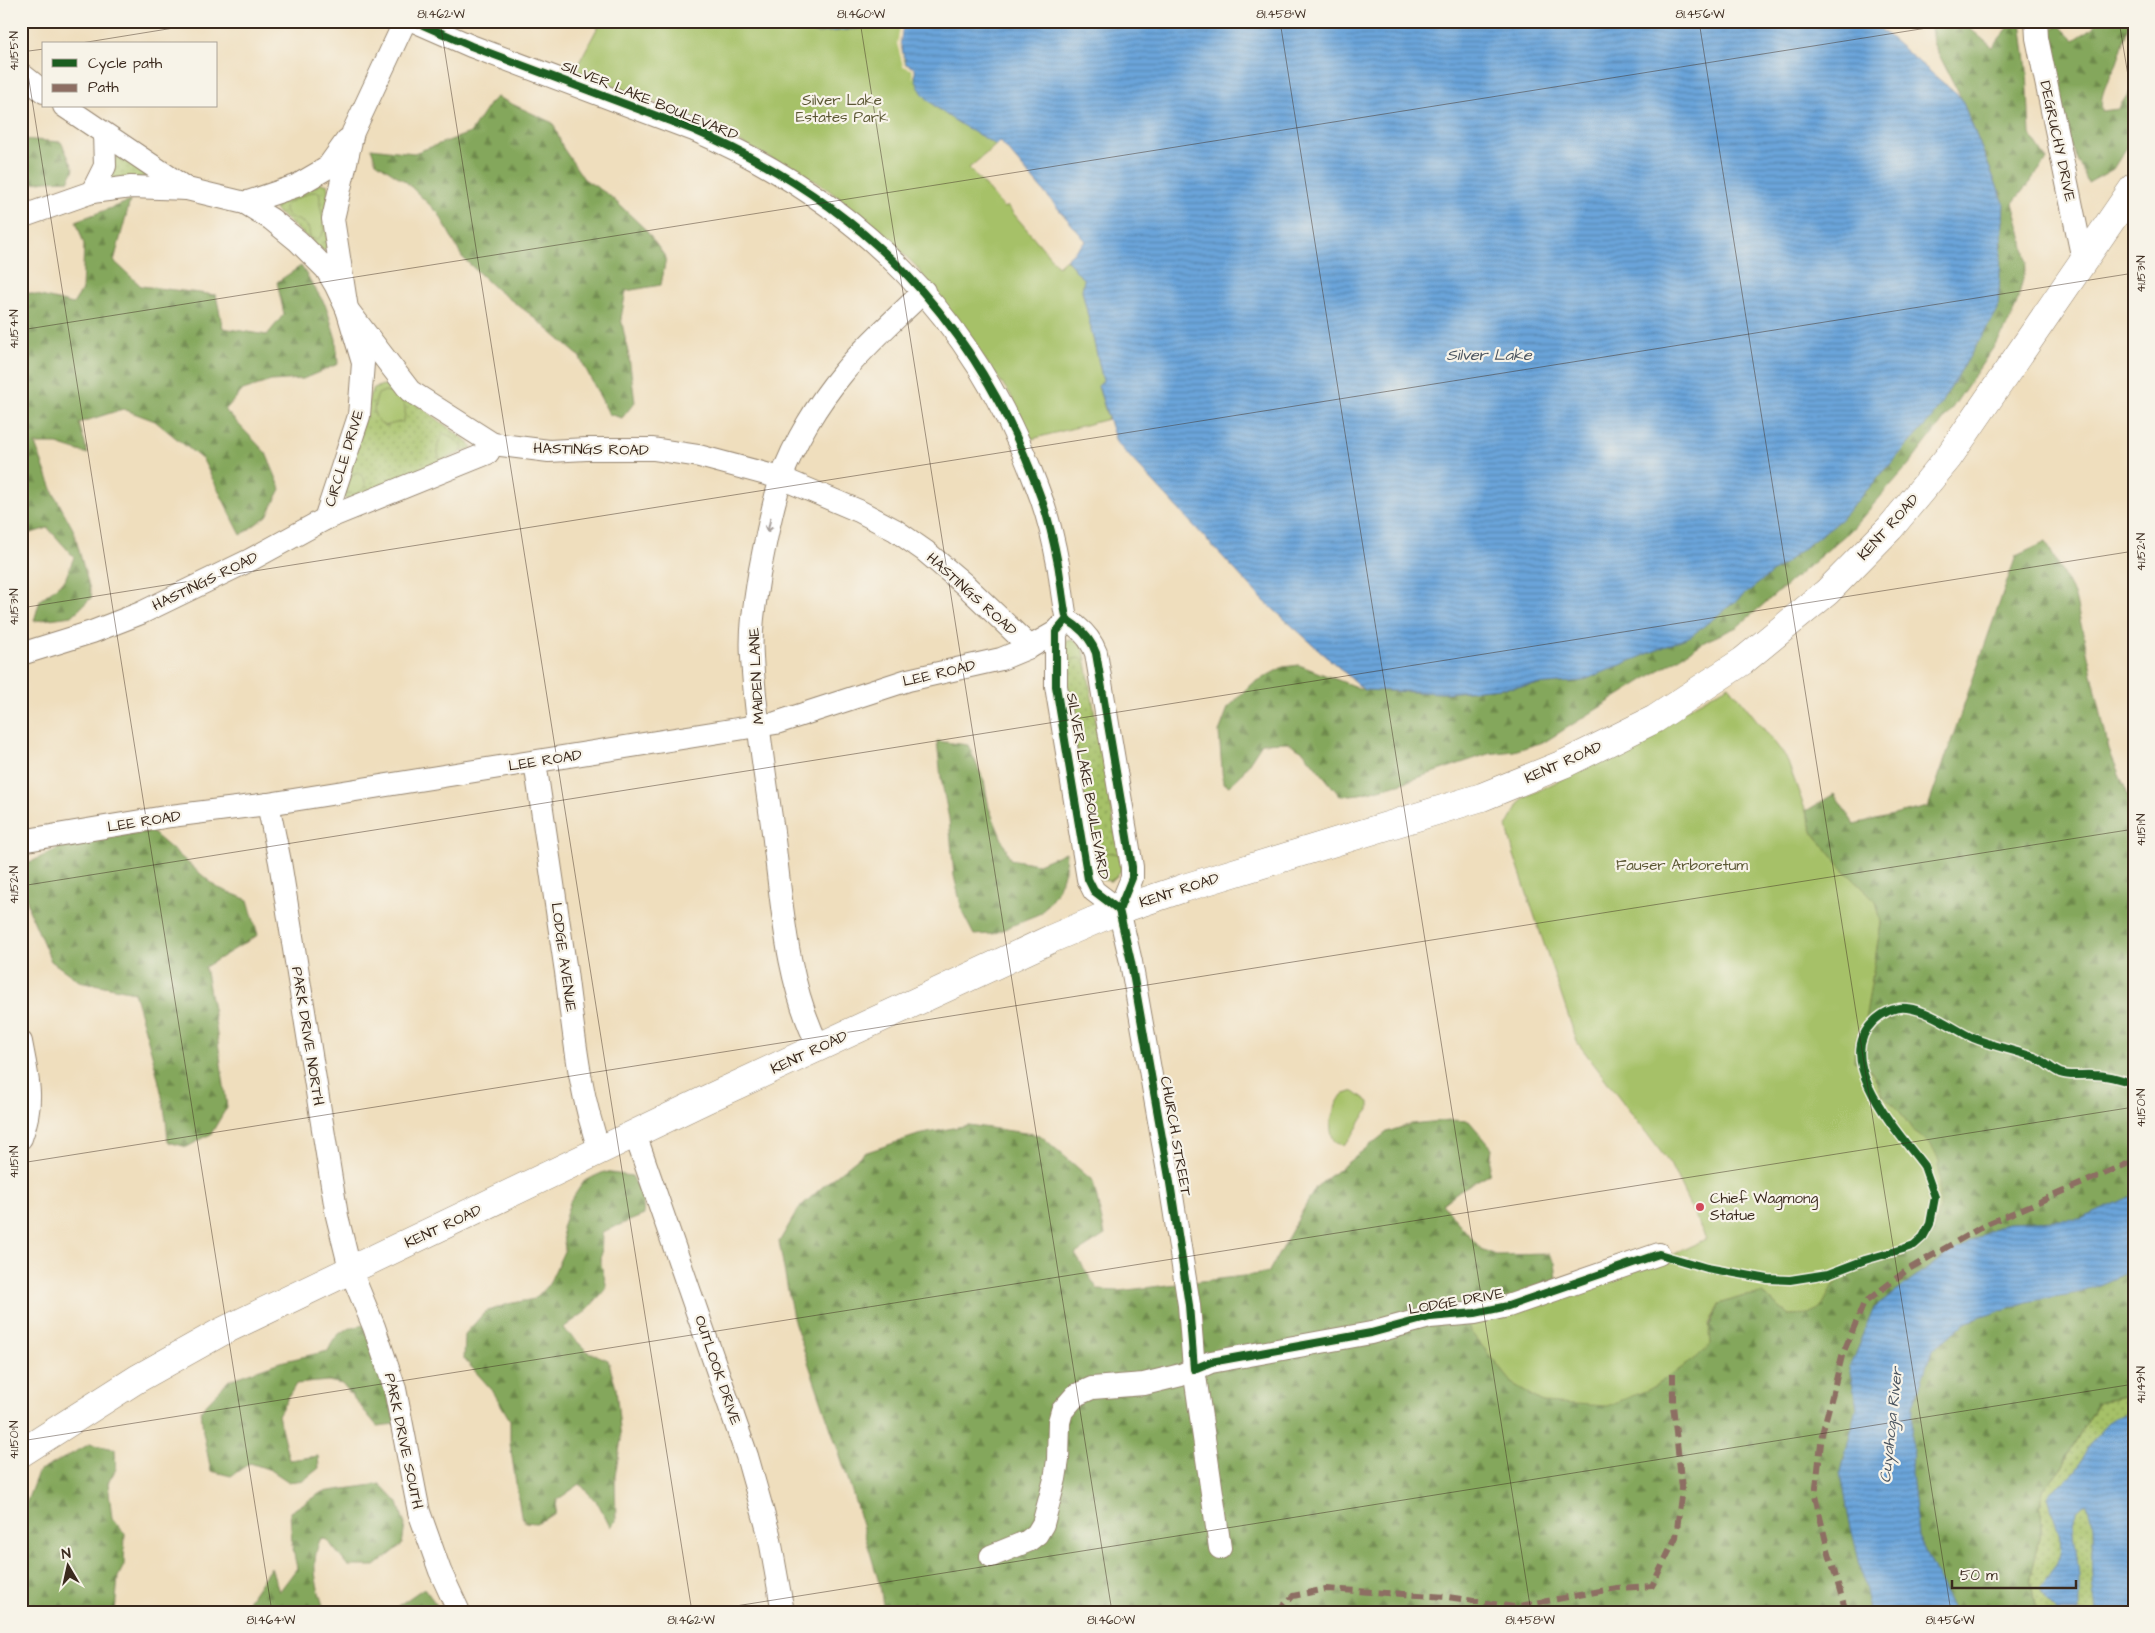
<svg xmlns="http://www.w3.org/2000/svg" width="2155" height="1633" font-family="'Architects Daughter',sans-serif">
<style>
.grass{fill:url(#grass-dots);stroke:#707642}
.forest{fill:url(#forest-firs);stroke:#60683d}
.green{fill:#a6c167;stroke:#707642}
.water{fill:url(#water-rules);stroke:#52677c}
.pier{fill:#efdebd}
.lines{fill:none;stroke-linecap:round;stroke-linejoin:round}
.minor-casing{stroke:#95846e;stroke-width:24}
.major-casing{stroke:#95846e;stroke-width:29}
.minor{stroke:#fff;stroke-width:22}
.major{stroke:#fff;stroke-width:28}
.quiet{stroke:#8d6e63;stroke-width:6;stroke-dasharray:12 6;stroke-linecap:butt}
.cycleway-casing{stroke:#f7f3e8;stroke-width:11}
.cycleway{stroke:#1b5e20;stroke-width:8}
.oneway{stroke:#a79f9a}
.ticks{fill:none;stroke:#3b2a1e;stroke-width:1;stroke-opacity:0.45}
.poi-dot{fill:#d1495b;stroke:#f7f3e8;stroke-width:2}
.labels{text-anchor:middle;stroke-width:4.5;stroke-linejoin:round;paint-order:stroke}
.street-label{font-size:15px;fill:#3b2a1e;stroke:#f7f3e8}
.park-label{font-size:15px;fill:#5b5734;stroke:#f7f3e8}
.poi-label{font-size:15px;fill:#3b2a1e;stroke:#f7f3e8;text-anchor:start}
.water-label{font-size:16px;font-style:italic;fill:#4b5560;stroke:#f7f3e8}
.neatline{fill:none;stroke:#3b2a1e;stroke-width:2}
.ticks-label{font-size:12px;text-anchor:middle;fill:#3b2a1e}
</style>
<defs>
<pattern id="grass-dots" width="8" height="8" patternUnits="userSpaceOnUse" patternTransform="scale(1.25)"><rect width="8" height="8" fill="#a6c167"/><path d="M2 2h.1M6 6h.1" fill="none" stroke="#889d54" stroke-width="1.8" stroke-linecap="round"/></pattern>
<pattern id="forest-firs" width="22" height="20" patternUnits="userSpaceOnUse" patternTransform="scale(1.25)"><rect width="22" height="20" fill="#84a75c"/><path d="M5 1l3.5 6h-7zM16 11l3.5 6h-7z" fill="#6d884b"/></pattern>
<pattern id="water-rules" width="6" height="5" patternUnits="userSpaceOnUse" patternTransform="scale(1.25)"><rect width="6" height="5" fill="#6aa4da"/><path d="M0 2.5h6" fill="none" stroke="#5886b0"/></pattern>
</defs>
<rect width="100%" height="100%" fill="#f7f3e8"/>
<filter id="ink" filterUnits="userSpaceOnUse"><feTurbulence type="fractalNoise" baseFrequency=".02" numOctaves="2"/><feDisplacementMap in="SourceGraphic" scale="10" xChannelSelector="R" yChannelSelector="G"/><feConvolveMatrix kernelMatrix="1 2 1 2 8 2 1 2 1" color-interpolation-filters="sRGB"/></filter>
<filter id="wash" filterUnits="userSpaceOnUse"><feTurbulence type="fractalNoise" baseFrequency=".0096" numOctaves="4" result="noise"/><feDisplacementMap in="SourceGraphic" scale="20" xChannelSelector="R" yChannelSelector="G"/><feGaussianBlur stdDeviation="1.12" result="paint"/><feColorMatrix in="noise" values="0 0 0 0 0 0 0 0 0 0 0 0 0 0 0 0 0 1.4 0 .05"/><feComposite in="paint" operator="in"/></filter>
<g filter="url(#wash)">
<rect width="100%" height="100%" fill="#efdebd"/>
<g class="grass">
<path d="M 119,155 L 147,172 L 145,177 L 111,183 C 111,172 111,162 119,155 Z"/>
<path d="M 321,183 L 328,185 L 328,189 L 327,249 L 323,251 L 276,211 L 275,207 L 276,204 Z"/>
<path d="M 383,385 L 393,387 L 402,393 L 468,442 L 472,448 L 347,500 L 343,497 L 370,394 L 374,388 Z"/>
<path d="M 1073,640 L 1084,651 L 1121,865 L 1117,876 L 1111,881 L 1098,879 L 1059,649 Z"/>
<path d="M 2134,1396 L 2134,1612 L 2036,1612 L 2030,1577 L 2041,1528 L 2042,1492 L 2060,1469 L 2097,1403 Z"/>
</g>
<g class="forest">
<path d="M 1930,21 L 1961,21 L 1992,47 L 2014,21 L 2021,21 L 2027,70 L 2030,134 L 2047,160 L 2013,203 L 2021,232 L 2027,263 L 2016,306 L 2004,332 L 1948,414 L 1912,461 L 1851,530 L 1737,627 L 1706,641 L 1546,741 L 1514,751 L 1488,754 L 1399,784 L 1360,794 L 1340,796 L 1303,751 L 1287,742 L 1262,743 L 1241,775 L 1229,786 L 1223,783 L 1219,732 L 1228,708 L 1250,685 L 1283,667 L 1299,665 L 1364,690 L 1444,693 L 1582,681 L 2004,203 L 1961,98 L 1933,43 Z"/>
<path d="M 2096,21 L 2129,21 C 2126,35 2122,49 2117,63 C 2110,79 2099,92 2102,111 L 2118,109 L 2128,94 L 2134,89 L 2134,136 L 2113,169 L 2088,183 L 2068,140 L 2048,29 L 2060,26 L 2074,40 L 2094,27 Z"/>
<path d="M 497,97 L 553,123 L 563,148 L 584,179 L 609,195 L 645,229 L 666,258 L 661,285 L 626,291 L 621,318 L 629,357 L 635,402 L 622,418 L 609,414 L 579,356 L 530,314 L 497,290 L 462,257 L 439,214 L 406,182 L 376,162 L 371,148 L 414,153 L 470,133 L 490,103 Z"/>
<path d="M 21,139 L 61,142 L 74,169 L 69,180 L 46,181 L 21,185 Z"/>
<path d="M 130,201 L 114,261 L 141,286 L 216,295 L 223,328 L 267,335 L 284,314 L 277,282 L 301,266 L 326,306 L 336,339 L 338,364 L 303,379 L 271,381 L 243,390 L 225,410 L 266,453 L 281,489 L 267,516 L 241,535 L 203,460 L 155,421 L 123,409 L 79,423 L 88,454 L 57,444 L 35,444 L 54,494 L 73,529 L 92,597 L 72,616 L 34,621 L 40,600 L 65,580 L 74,557 L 48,528 L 21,536 L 21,291 L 73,304 L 82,290 L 84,244 L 76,221 Z"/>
<path d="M 2046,542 L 2075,597 L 2109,750 L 2134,809 L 2134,1396 L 2097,1403 L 2060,1469 L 2042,1492 L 2041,1528 L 2030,1577 L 2036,1612 L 884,1612 L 880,1586 L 850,1485 L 793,1318 L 779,1242 L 799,1208 L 829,1181 L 864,1153 L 918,1135 L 968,1125 L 1040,1135 L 1093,1181 L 1105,1235 L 1075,1254 L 1098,1290 L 1119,1291 L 1268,1273 L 1316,1187 L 1387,1132 L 1411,1124 L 1450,1120 L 1469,1121 L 1492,1148 L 1489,1174 L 1460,1190 L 1442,1204 L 1481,1249 L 1496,1255 L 1549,1254 L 1555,1263 L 1557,1279 L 1470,1331 L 1515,1386 L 1543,1402 L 1650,1389 L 1696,1358 L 1719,1304 L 1744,1296 L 1762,1294 L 1789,1315 C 1834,1313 1813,1302 1838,1280 C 1851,1270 1887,1259 1903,1255 L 1930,1143 L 1914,1132 L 1900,1112 L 1883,1095 L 1871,1071 L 1854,1061 L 1855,1042 L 1864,1025 L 1881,923 L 1876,901 L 1840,866 L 1814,834 L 1806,811 L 1834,794 L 1854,824 L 1928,807 L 2016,556 Z"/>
<path d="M 937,741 L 968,745 L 984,781 L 989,808 L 1010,859 L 1038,864 L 1066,852 L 1065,871 L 1058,890 L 1041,913 L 993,934 L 974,935 L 963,914 L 954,876 L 949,819 L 941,778 Z"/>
<path d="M 151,831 L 216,887 L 248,900 L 258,935 L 205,967 L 215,1020 L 227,1107 L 211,1134 L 187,1147 L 168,1142 C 165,1091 148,1042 134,992 L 79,981 L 51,961 L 29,910 L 21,869 L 21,867 L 69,843 Z"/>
<path d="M 604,1172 L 632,1176 L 642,1195 L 644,1215 L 602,1232 L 601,1264 L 607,1288 L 584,1313 L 563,1328 L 587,1351 L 608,1360 L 616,1388 L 621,1440 L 615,1476 L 616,1521 L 610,1527 L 599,1505 L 580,1484 L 557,1500 L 555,1514 L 536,1523 L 525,1522 L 521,1516 L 510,1444 L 510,1420 L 492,1390 L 464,1359 L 465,1334 L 485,1312 L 508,1304 L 534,1299 L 548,1286 L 565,1249 L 562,1228 L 570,1202 L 584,1181 Z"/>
<path d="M 364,1325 L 396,1424 L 377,1426 L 342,1384 L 328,1381 L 296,1384 L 278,1415 L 289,1460 L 318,1456 L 319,1468 L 304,1480 L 289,1482 L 271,1470 L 250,1463 L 231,1476 L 211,1471 L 203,1432 L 201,1410 L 229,1380 L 280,1362 L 328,1351 C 337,1331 344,1329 364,1325 Z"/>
<path d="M 90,1444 L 115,1449 L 116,1469 L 108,1483 L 112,1518 L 125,1534 L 124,1565 L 118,1577 L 115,1612 L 21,1612 L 21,1517 L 38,1472 Z"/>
<path d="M 380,1484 L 398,1503 L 405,1525 L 402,1545 L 375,1566 L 348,1566 L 327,1540 L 321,1538 C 309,1564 317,1586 325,1612 L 247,1612 L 248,1601 L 271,1567 L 279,1592 L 297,1568 L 292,1545 L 290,1512 L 322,1492 Z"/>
<path d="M 424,1588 L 439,1608 L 438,1612 L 389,1612 Z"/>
</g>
<g class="green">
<path d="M 601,21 L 719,21 L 734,26 L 818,33 L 873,27 L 877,21 L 903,21 L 900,43 L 935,107 L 996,145 L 969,168 L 1004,208 L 1007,206 L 1058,266 L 1066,259 L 1084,280 L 1082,290 L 1103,381 L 1098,386 L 1108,419 L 1032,439 L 1010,394 L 916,266 L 875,227 L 821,184 L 705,124 L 642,97 L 574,72 Z"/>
<path d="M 311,192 L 319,192 C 321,197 319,200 320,205 C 322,216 330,232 316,240 L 310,237 C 309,233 310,228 306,225 C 298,217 285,221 285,206 L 289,202 Z"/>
<path d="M 385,391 C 399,395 410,404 403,421 L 385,426 C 371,418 373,408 378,394 Z"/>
<path d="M 445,434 L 452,437 L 463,447 L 461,453 L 441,460 C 435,451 437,440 445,434 Z"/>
<path d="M 357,472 L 364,478 L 366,487 L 357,494 L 346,493 L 343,487 L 349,477 Z"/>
<path d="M 1073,640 C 1082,643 1084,651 1086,660 L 1078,658 L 1064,662 L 1066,641 Z"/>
<path d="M 1729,685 L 1786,757 L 1814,834 L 1840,866 L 1876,901 L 1881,923 L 1865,1020 L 1855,1042 L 1854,1061 L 1871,1071 L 1883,1095 L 1900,1112 L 1914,1132 L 1930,1143 L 1939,1161 L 1939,1208 L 1934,1230 L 1920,1246 L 1903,1255 L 1877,1262 L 1839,1280 L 1830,1291 L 1821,1308 L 1808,1314 L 1789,1315 L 1762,1294 L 1744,1296 L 1719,1304 L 1709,1324 L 1711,1344 L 1696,1358 L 1650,1389 L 1607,1406 L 1543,1402 L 1515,1386 L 1470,1331 L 1467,1323 L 1641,1269 L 1706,1239 L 1670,1164 L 1577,1042 L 1514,855 L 1507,827 L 1522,799 L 1572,774 Z"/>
<path d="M 1104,852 L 1119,854 L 1121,871 L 1111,881 L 1098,879 L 1092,856 Z"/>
<path d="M 1354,1091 L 1369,1102 L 1369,1110 C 1358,1121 1356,1136 1343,1145 L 1336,1143 C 1325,1129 1333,1108 1342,1095 Z"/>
</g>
<g class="water">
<path d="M 719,21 L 877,21 L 874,27 L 818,33 L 734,26 Z"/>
<path d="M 903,21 L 1871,21 L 1961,98 L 2004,203 L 1998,310 L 1932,418 L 1840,520 L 1691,636 L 1582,681 L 1444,693 L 1364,690 L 1263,600 L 1116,442 L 1098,386 L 1103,381 L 1082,290 L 1084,280 L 1066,259 L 1086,241 L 1000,141 L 996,145 C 971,129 911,103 915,69 L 906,64 L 900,43 Z"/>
<path d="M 2134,1195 L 2134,1272 L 2127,1273 L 2083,1292 L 2027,1302 L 1967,1322 L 1932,1350 L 1913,1406 L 1911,1474 L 1918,1536 L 1953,1612 L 1871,1612 L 1848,1514 L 1841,1472 L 1857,1407 L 1849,1368 L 1873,1309 L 1943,1257 L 2007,1222 L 2081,1219 Z"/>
<path d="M 2134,1409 L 2134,1612 L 2097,1612 C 2096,1600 2093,1588 2093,1576 C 2091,1555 2098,1520 2086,1503 L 2077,1511 L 2074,1530 L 2079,1576 L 2079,1612 L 2058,1612 L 2046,1600 L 2041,1588 C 2073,1547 2059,1540 2048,1496 L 2076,1471 L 2090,1445 L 2108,1422 Z"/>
</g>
<path class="pier" d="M 901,21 L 903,21 L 900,43 L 905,64 L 915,69 L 913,80 L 912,70 L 903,66 L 897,44 Z"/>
</g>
<g filter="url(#ink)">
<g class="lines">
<g class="minor-casing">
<g id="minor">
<path d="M 414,21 L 471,46 L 694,130 C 860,202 974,317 1037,487 C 1047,512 1053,537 1058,564 C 1060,573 1064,614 1067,619 C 1069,622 1074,624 1076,626 C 1086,634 1092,642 1096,653 L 1132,867 L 1132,878 L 1119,910"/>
<path d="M 2036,21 L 2037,38 L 2083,260"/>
<path d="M 21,74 L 44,92"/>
<path d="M 64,106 L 187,189 L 245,203 L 271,219 L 298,241 L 326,269 L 336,286 L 347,309 L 410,391 L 493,444"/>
<path d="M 92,192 L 105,166 L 104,134"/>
<path d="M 245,203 L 296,186 L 327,168 L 347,140"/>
<path d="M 21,217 L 92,192 L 131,187 L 187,189"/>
<path d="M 325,519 L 359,416 L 363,363 L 347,309 L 333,219 L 353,132 L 405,21"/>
<path d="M 1064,623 L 1056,632 L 1056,686 L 1088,879 L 1094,891 L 1119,910"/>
<path d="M 21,654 L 92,632 L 141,613 L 250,560 L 325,519 L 488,453 L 493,444 L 549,451 L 587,449 L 653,449 L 699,456 L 781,478 L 859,511 L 895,530 L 925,551 L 964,584 L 1030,647"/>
<path d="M 535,762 C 546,832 556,902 566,972 C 574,1033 579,1094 600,1151"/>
<path d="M 268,804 L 280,862 L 337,1216 L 350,1269 L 374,1327 L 395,1389 L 419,1512 L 440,1571 L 459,1612"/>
<path d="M 21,841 L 171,816 L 268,804 L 776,723 L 908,680 L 1001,659 L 1030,647 L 1056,632"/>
<path d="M 1119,910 L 1131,962 L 1170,1183 L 1189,1305 L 1194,1369 L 1220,1548"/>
<path d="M 21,1042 C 28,1080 35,1101 21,1138"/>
<path d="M 819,1047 C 786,983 782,902 773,832 C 765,773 755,715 752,657 C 750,629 755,602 759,575 C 765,543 771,510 781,479 C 794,442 818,403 843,373 C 867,343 897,318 924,291"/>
<path d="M 635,1134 L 747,1456 L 769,1534 L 783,1612"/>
<path d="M 991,1556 L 1028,1541 L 1037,1534 L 1043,1524 L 1055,1479 L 1058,1460 L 1059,1422 L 1062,1411 L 1076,1395 L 1092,1388 L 1144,1384 L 1181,1375 L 1211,1362 L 1371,1333 L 1430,1317 L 1475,1313 L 1508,1306 L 1659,1254"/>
</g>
</g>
<g class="major-casing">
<path id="major" d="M 21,1453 L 137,1379 L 221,1332 L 707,1099 L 1051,939 L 1119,910 L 1184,888 L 1482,797 L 1566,763 L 1655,719 L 1743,661 L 1827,592 L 1890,528 L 1948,458 L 2134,187"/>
</g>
<use href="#minor" class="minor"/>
<use href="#major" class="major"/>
<g class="quiet">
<path d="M 1277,1612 L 1293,1596 L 1326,1589 L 1448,1597 L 1514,1607 L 1617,1588 L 1652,1586 L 1676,1537 L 1682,1488 L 1673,1405 L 1673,1373"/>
<path d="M 1846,1612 L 1827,1546 L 1815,1496 L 1822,1434 L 1832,1396 L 1842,1356 L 1864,1303 L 1907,1270 L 1987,1224 L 2134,1161"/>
</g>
<g class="cycleway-casing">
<g id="cycleway">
<path d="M 414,21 L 471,46 L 694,130 C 860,202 974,317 1037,487 C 1047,512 1053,537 1058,564 C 1060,573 1064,614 1067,619 C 1069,622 1074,624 1076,626 C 1086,634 1092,642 1096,653 L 1132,867 L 1132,878 L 1119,910"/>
<path d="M 1067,619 L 1056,632 L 1056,686 L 1088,879 L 1094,891 L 1119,910"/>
<path d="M 1119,910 L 1131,962 L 1170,1183 L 1189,1305 L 1194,1369 L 1211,1362 L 1371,1333 L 1430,1317 L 1475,1313 L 1508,1306 L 1659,1254 L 1707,1268 L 1768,1279 L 1790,1280 L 1828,1274 L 1865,1260 L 1903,1249 L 1914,1245 L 1923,1237 L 1930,1224 L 1935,1197 L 1924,1166 C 1900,1134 1832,1062 1873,1022 C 1882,1013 1895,1006 1907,1008 C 1931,1011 1952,1028 1973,1038 C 1993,1046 2013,1050 2034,1057 C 2044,1061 2051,1069 2060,1073 C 2071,1077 2082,1074 2093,1075 C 2107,1075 2121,1079 2134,1084"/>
</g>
</g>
<use href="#cycleway" class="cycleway"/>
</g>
<defs><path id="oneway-shaft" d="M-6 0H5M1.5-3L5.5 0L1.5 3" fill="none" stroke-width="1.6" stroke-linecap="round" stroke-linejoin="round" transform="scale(1.25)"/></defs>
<use class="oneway" href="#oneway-shaft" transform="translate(769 525) rotate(102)"/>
</g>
<path class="ticks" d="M 440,21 L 692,1612M 860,21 L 1112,1612M 1280,21 L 1531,1612M 1699,21 L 1951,1612M 2119,21 L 2134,112M 21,30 L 272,1612M 75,44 L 217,21M 21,52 L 44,49M 21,330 L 1971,21M 21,608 L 2134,273M 21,886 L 2134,551M 21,1163 L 2134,829M 21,1441 L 2134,1107M 698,1612 L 2134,1384"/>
<circle class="poi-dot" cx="1700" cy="1207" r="5"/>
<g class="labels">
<g class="street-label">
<text transform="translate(650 100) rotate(22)" y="5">SILVER LAKE BOULEVARD</text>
<text transform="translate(2058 141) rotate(78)" y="5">DEGRUCHY DRIVE</text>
<text transform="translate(591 449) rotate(1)" y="5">HASTINGS ROAD</text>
<text transform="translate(344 458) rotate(-73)" y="5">CIRCLE DRIVE</text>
<text transform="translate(1888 527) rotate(-48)" y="5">KENT ROAD</text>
<text transform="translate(205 581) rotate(-26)" y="5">HASTINGS ROAD</text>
<text transform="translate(972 594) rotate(42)" y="5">HASTINGS ROAD</text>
<text transform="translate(939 673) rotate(-13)" y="5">LEE ROAD</text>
<text transform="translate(756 676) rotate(-93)" y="5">MAIDEN LANE</text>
<text transform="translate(545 760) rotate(-9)" y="5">LEE ROAD</text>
<text transform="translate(1563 762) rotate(-24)" y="5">KENT ROAD</text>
<text transform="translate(1088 786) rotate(80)" y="5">SILVER LAKE BOULEVARD</text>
<text transform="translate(144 821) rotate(-9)" y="5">LEE ROAD</text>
<text transform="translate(1179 890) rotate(-18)" y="5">KENT ROAD</text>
<text transform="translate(564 957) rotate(82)" y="5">LODGE AVENUE</text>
<text transform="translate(308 1036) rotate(81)" y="5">PARK DRIVE NORTH</text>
<text transform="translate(809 1052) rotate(-25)" y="5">KENT ROAD</text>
<text transform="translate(1176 1136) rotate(80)" y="5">CHURCH STREET</text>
<text transform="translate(443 1226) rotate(-25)" y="5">KENT ROAD</text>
<text transform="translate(1456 1301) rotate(-10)" y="5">LODGE DRIVE</text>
<text transform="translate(718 1370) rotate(71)" y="5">OUTLOOK DRIVE</text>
<text transform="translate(404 1441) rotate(78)" y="5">PARK DRIVE SOUTH</text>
</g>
<g class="park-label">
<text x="842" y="105">Silver Lake<tspan x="842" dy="17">Estates Park</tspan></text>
<text x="1682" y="870">Fauser Arboretum</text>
</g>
<g class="poi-label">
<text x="1710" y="1203">Chief Wagmong<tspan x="1710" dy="17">Statue</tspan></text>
</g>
<g class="water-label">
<text x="1489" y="360">Silver Lake</text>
<text transform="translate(1890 1425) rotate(-84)" y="6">Cuyahoga River</text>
</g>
</g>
<rect width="2155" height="1633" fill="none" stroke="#f7f3e8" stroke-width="55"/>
<rect x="42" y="42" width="175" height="65" fill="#f7f3e8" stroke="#aca397"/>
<rect x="52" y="59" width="25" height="8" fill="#1b5e20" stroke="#aca397"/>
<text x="88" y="68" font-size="15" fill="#3b2a1e">Cycle path</text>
<rect x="52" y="84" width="25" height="8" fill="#8d6e63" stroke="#aca397"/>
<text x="88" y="92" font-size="15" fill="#3b2a1e">Path</text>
<g transform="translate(68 1566) rotate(351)" stroke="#f7f3e8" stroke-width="4" paint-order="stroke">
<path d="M0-4L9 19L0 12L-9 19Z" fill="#3b2a1e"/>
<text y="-8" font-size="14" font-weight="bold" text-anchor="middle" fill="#3b2a1e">N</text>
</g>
<path d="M1952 1580v8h124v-8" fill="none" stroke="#3b2a1e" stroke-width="2.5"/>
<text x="1960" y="1580" font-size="15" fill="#3b2a1e" stroke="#f7f3e8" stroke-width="4" paint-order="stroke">50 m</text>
<rect x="28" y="28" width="2100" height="1578" class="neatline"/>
<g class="ticks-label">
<text x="441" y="18">81.462°W</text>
<text x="861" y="18">81.460°W</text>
<text x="1281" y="18">81.458°W</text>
<text x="1700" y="18">81.456°W</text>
<text transform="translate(14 51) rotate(-90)" y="4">41.155°N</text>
<text transform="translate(2141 274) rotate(-90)" y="4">41.153°N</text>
<text transform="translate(14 329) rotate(-90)" y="4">41.154°N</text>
<text transform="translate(2141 552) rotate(-90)" y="4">41.152°N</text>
<text transform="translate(14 607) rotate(-90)" y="4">41.153°N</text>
<text transform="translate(2141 830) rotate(-90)" y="4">41.151°N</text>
<text transform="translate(14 885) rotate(-90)" y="4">41.152°N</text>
<text transform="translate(2141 1108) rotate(-90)" y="4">41.150°N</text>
<text transform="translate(14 1162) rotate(-90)" y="4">41.151°N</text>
<text transform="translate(2141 1385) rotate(-90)" y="4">41.149°N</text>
<text transform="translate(14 1440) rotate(-90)" y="4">41.150°N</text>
<text x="271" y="1624">81.464°W</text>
<text x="691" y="1624">81.462°W</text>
<text x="1111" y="1624">81.460°W</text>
<text x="1530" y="1624">81.458°W</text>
<text x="1950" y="1624">81.456°W</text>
</g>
</svg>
